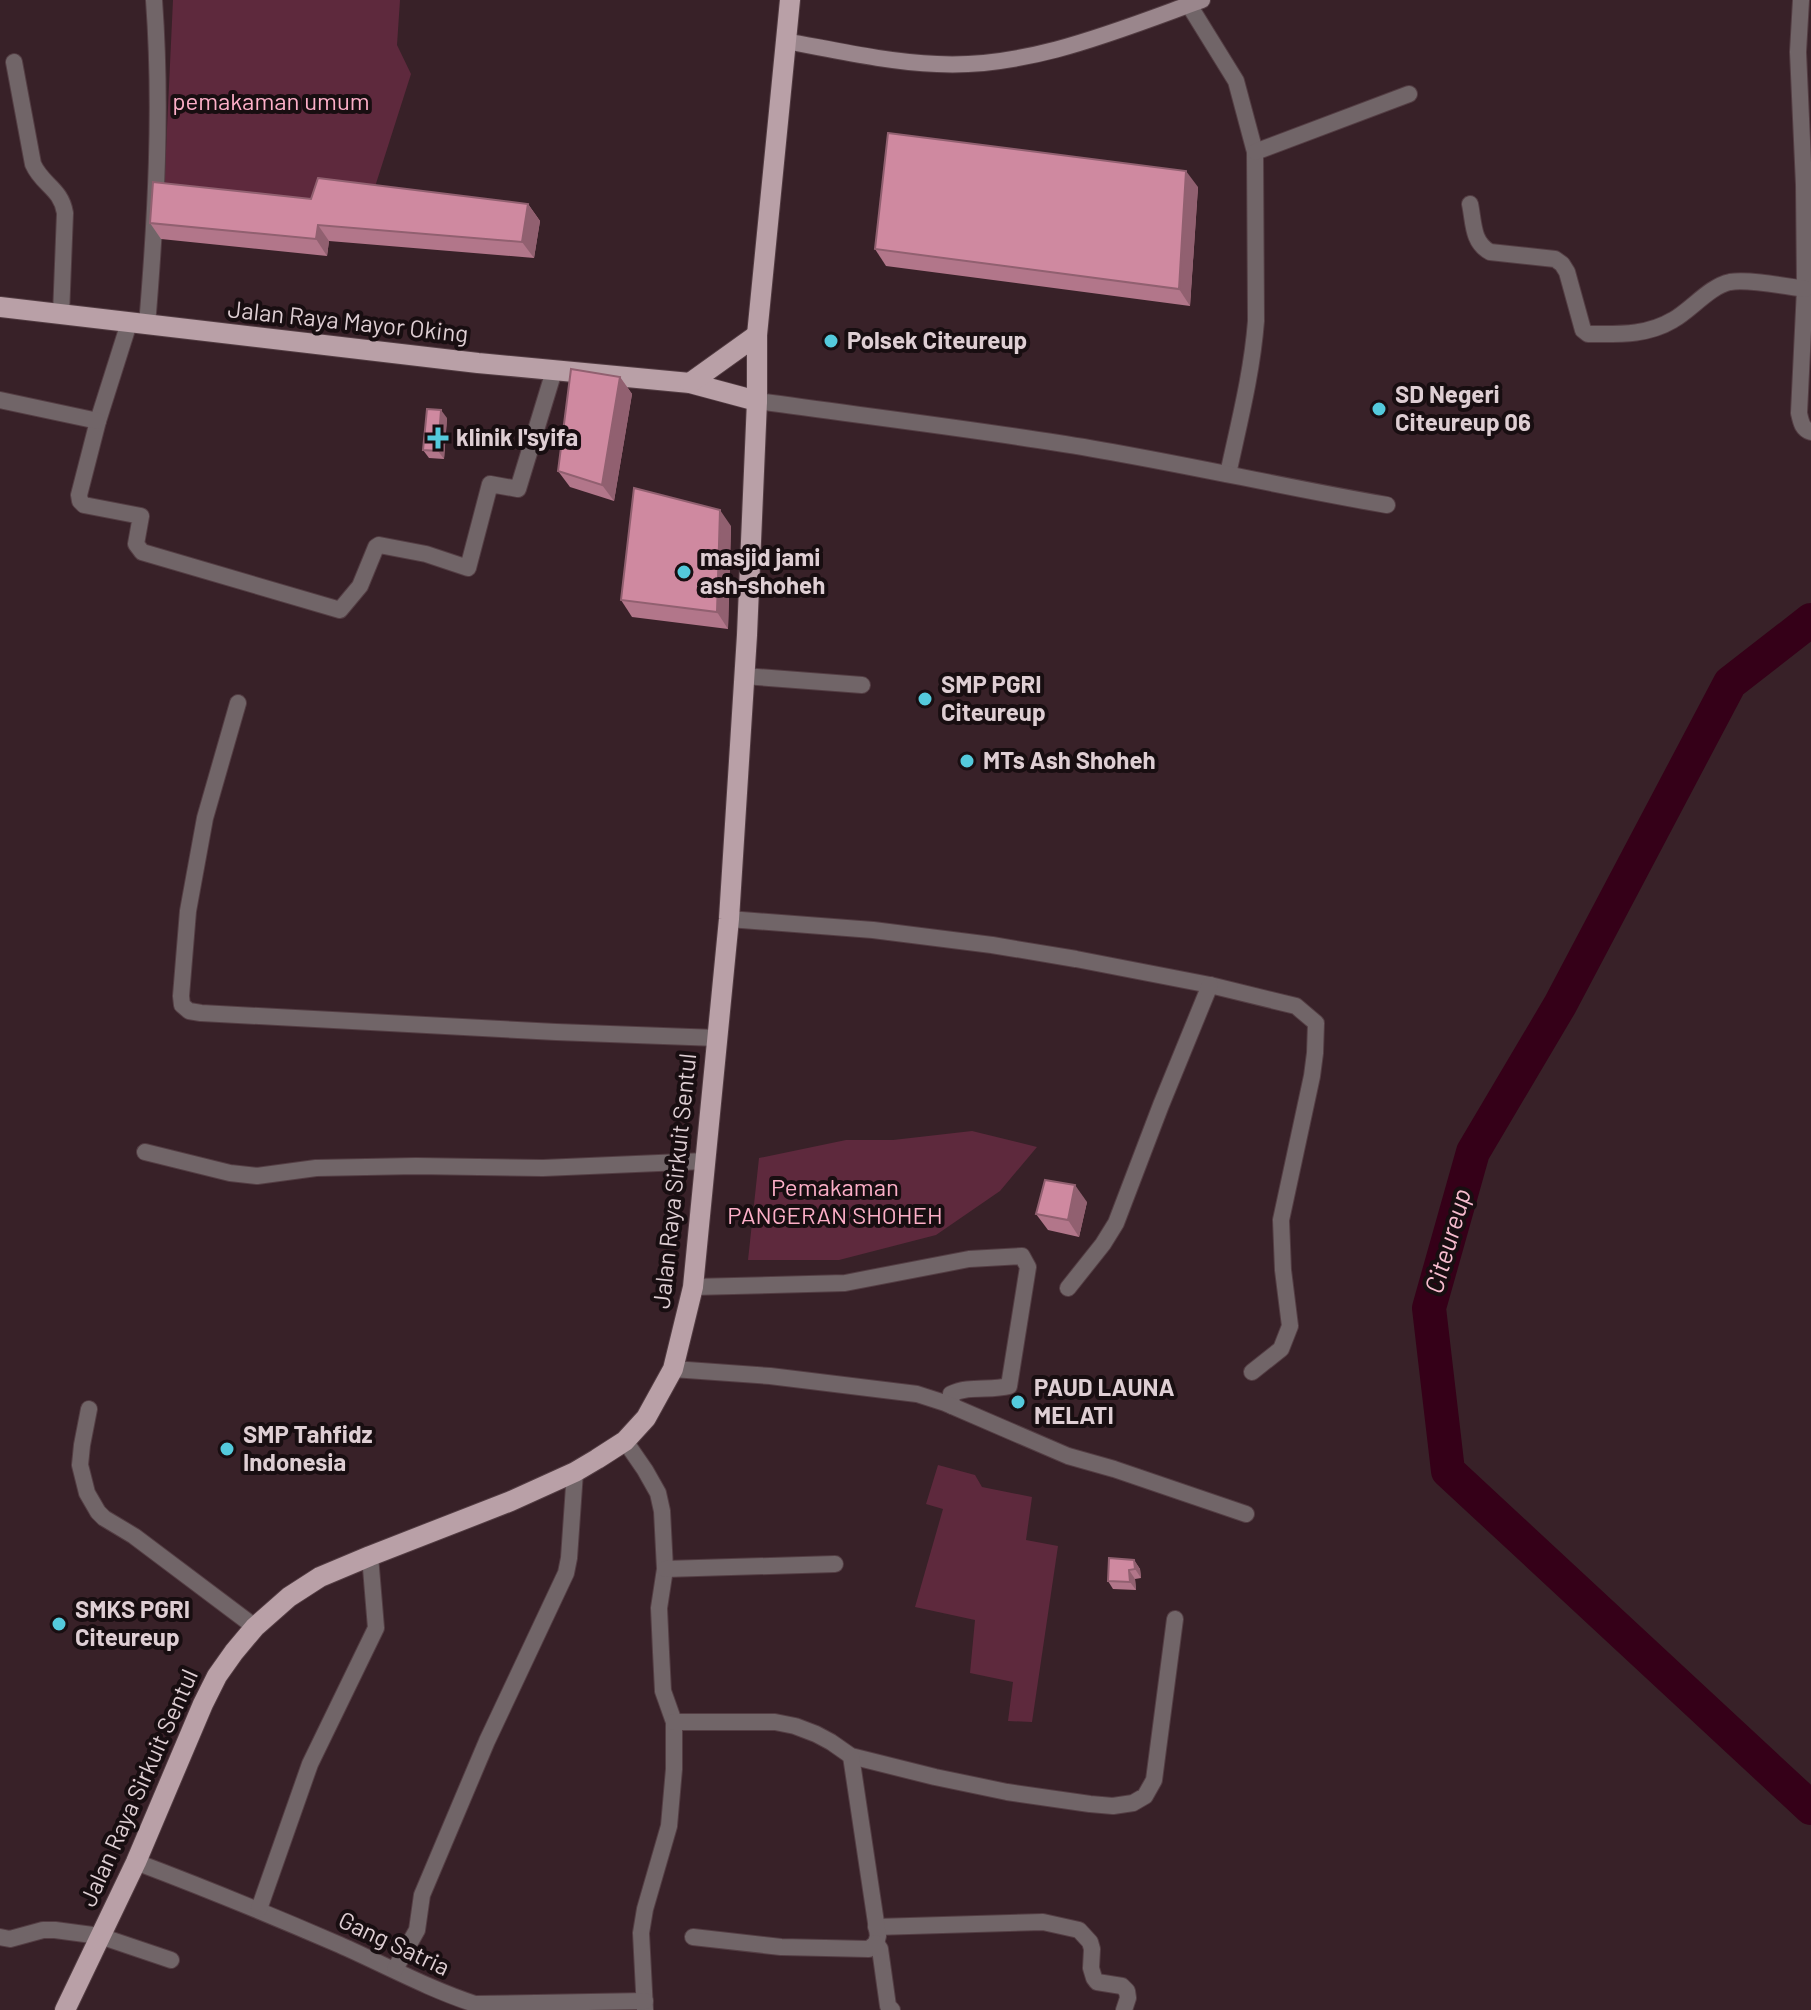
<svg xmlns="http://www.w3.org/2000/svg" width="1811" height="2010" font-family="Barlow,sans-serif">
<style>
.green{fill:#5e293d}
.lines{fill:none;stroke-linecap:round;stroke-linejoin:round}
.river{stroke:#350018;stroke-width:34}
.minor-casing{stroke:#533d43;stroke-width:18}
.secondary-casing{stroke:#533d43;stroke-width:18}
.primary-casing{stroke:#533d43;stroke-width:22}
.minor{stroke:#716568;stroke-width:16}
.secondary{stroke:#9a868c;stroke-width:16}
.primary{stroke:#b9a0a7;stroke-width:20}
.wall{fill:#b2768a}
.shaded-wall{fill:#916070}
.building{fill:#cf89a0;stroke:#916070;stroke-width:2}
.poi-dot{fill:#54cadc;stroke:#180e11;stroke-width:3}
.labels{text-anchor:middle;stroke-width:8;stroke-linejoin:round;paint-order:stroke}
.park-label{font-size:24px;fill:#fdafc8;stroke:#180e11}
.street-label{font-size:24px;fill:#deced3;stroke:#180e11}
.poi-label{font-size:24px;font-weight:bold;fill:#deced3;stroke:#180e11;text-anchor:start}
.water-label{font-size:26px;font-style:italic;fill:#f7bcce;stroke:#180e11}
</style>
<rect width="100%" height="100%" fill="#382128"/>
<g class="green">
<path d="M 173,0 L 400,0 L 397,45 L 411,74 L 373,193 L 316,210 L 164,193 Z"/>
<path d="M 972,1131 L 1037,1147 L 1000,1191 L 936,1235 L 839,1260 L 748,1260 L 759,1158 L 846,1140 L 893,1140 Z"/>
<path d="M 938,1465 L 975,1475 L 982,1487 L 1032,1497 L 1026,1540 L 1058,1546 L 1032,1722 L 1008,1721 L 1013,1682 L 970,1673 L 975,1620 L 915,1607 L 943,1509 L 926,1504 Z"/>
</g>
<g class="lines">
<path class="river" d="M 1811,620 L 1730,683 L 1560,1005 L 1473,1152 L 1429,1308 L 1448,1471 L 1811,1808"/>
<g class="minor-casing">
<g id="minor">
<path d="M 1801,0 L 1798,52 L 1804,185 L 1805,289 L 1799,413 C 1801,422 1802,429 1811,432"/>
<path d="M 1189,5 L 1236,81 L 1255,152 L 1256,321 C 1252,373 1239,423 1228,474"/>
<path d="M 14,62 L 33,164 C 42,185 61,188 65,213 L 61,315"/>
<path d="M 1255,152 L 1409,94"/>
<path d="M 1470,204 C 1474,223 1472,242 1490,252 L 1555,259 L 1562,264 L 1567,272 L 1583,330 L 1588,334 C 1618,334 1646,336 1673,320 C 1691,310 1710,286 1730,282 C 1749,279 1785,286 1805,289"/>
<path d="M 129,323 L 98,421 L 79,495 L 80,501 L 84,505 L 141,516 L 136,544 L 142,552 L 340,610 L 360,586 L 376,547 L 379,545 L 426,554 L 468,568 L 490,484 L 518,489 L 554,371"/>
<path d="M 147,325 C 156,217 162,108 154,0"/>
<path d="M 0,400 L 98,421"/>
<path d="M 757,401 C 857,415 958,427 1058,443 C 1168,460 1277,486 1387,505"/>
<path d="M 744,676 L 862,685"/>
<path d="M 238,703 L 205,818 L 188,911 L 181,996 L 182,1005 L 189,1011 L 201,1013 L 556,1032 L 717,1038"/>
<path d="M 729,919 L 873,930 L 992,945 L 1076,959 L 1210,985 L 1296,1006 L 1316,1023 L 1315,1053 L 1312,1076 L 1281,1220 L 1283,1270 L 1290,1326 L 1281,1349 L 1252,1372"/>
<path d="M 145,1152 L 230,1173 L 257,1176 L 316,1168 L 416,1166 L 543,1168 L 705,1161"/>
<path d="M 693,1287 L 845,1283 L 969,1259 L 1022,1256 L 1028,1267 L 1009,1386 C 990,1391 969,1385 951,1394 L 952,1406"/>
<path d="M 1068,1288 L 1103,1244 L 1116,1223 L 1161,1105 L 1210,985"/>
<path d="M 673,1369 L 770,1376 L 917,1394 L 945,1403 L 1068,1456 L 1114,1469 L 1246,1514"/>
<path d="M 89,1409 L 82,1445 L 80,1465 L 87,1493 L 98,1512 L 104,1518 L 134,1536 L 255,1627"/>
<path d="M 625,1441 L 645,1470 L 658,1493 L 662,1511 L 665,1569 L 659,1608 L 661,1652 L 663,1691 L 674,1722 L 674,1769 L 669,1826 L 645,1909 L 641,1933 L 645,2010"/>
<path d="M 665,1569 L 835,1564"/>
<path d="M 674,1722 L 775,1722 L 795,1726 L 816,1734 L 831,1742 L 851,1756 L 935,1777 L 1007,1792 L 1090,1804 L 1113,1806 L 1133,1803 L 1145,1796 L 1154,1780 L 1175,1619"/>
<path d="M 136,1862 C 205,1888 273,1916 340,1945 C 385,1965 429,1989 475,2004 L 645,2001"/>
<path d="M 259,1909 L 310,1764 L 376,1628 L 370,1556"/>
<path d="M 876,1927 L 1043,1922 L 1079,1930 L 1090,1942 L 1092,1949 L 1091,1968 L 1094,1978 L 1097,1982 L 1122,1986 L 1127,1991 L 1128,1998 L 1124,2010"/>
<path d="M 0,1937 L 10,1939 L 43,1930 L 55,1930 L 100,1936 L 171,1960"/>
<path d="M 693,1937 L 781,1947 L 869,1949 L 876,1943 L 878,1936 L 851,1756"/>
<path d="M 876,1943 L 880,1949 L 888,2006 L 892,2010"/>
<path d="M 395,1969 L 417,1930 L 422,1895 L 487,1741 L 566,1573 L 569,1558 L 575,1472"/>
</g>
</g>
<g class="secondary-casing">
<path id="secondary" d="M 785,41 C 835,50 886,62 937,64 C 1027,69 1119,30 1202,0"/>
</g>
<g class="primary-casing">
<g id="primary">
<path d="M 0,307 L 478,363 L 690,383 L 757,401"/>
<path d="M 690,383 L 757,335"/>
<path d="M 65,2010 L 136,1862 L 203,1704 L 217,1676 L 234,1652 L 255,1627 L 289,1597 L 320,1577 L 370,1556 L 511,1501 L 575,1472 L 597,1459 L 625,1441 L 646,1418 L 673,1369 L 693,1287 L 729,919 L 747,635 L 757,401 L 757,335 L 790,0"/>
</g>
</g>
<use href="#minor" class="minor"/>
<use href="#secondary" class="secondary"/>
<use href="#primary" class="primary"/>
</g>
<g class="wall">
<path d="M 1198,187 L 1190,306 L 886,266 L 875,249 Z"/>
<path d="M 311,199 L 528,204 L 540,221 L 534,258 L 329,241 L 327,256 L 161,239 L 150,223 Z"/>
<path d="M 620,377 L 632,394 L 614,501 L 570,487 L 558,471 Z"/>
<path d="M 447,418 L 444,459 L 429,458 L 423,450 Z"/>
<path d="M 731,526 L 728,629 L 632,617 L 621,600 Z"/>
<path d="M 1087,1202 L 1079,1237 L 1048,1230 L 1036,1214 Z"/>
<path d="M 1134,1560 L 1140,1569 L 1141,1578 L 1135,1579 L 1136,1590 L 1113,1589 L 1108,1581 Z"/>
</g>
<g class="shaded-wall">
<path d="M 1186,171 L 1198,187 L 1190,306 L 1179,289 Z"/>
<path d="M 528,204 L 540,221 L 534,258 L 522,242 Z"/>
<path d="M 318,225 L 329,241 L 327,256 L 316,239 Z"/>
<path d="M 620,377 L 632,394 L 614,501 L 602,485 Z"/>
<path d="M 441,410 L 447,418 L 444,459 L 438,451 Z"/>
<path d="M 720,510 L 731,526 L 728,629 L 717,612 Z"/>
<path d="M 1075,1185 L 1087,1202 L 1079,1237 L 1068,1220 Z"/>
<path d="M 1134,1560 L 1140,1569 L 1141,1578 L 1135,1569 Z"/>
<path d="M 1129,1570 L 1135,1579 L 1136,1590 L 1130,1582 Z"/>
</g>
<g class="building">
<path d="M 888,133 L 1186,171 L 1179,289 L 875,249 Z"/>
<path d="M 318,178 L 528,204 L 522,242 L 318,225 L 316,239 L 150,223 L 153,182 L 311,199 Z"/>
<path d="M 571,369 L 620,377 L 602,485 L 558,471 Z"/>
<path d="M 427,409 L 441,410 L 438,451 L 423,450 Z"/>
<path d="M 634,488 L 720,510 L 717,612 L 621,600 Z"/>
<path d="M 1045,1180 L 1075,1185 L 1068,1220 L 1036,1214 Z"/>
<path d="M 1109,1558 L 1134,1560 L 1135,1569 L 1129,1570 L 1130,1582 L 1108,1581 Z"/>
</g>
<g class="poi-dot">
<circle cx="831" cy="341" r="8"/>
<circle cx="1379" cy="409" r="8"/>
<path d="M434 426h8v8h8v8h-8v8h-8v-8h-8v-8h8z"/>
<circle cx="684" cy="572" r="8"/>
<circle cx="925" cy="699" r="8"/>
<circle cx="967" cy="761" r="8"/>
<circle cx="1018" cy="1402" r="8"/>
<circle cx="227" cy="1449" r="8"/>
<circle cx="59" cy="1624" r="8"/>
</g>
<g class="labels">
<g class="park-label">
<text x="271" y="110">pemakaman umum</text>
<text x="835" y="1196">Pemakaman<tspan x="835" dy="28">PANGERAN SHOHEH</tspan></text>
</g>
<g class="street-label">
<text transform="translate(348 322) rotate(6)" y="8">Jalan Raya Mayor Oking</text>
<text transform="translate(675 1181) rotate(-84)" y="8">Jalan Raya Sirkuit Sentul</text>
<text transform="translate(139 1788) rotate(-66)" y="8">Jalan Raya Sirkuit Sentul</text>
<text transform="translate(394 1944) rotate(25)" y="8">Gang Satria</text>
</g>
<g class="poi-label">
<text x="847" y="349">Polsek Citeureup</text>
<text x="1395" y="403">SD Negeri<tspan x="1395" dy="28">Citeureup 06</tspan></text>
<text x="456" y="446">klinik l'syifa</text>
<text x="700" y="566">masjid jami<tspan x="700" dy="28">ash-shoheh</tspan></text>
<text x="941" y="693">SMP PGRI<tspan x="941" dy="28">Citeureup</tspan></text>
<text x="983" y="769">MTs Ash Shoheh</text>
<text x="1034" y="1396">PAUD LAUNA<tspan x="1034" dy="28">MELATI</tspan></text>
<text x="243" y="1443">SMP Tahfidz<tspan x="243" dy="28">Indonesia</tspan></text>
<text x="75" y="1618">SMKS PGRI<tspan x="75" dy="28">Citeureup</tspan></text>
</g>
<g class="water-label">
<text transform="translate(1448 1241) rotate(-74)" y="9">Citeureup</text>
</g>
</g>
</svg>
